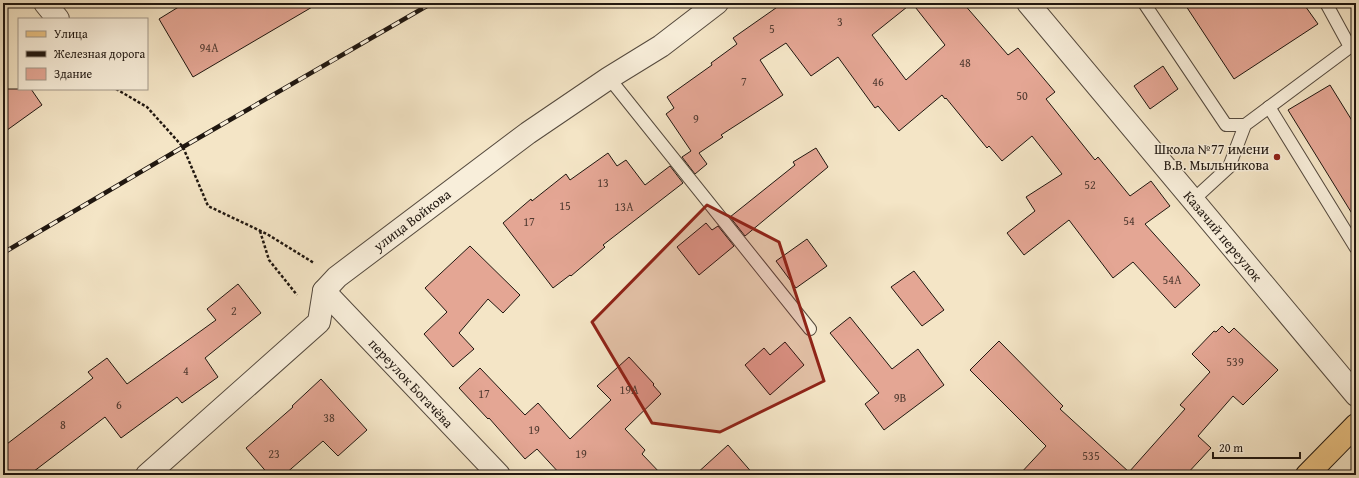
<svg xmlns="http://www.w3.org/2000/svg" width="1359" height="478" font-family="'Gentium Book Plus',serif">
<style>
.building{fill:#e4a694;stroke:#201710;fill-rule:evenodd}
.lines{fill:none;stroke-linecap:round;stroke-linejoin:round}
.service-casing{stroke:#554a3e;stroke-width:14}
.minor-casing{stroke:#554a3e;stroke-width:24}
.primary-casing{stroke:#201710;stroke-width:24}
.path{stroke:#201710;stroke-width:2.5;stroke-dasharray:3 2;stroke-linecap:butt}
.service{stroke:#f8eeda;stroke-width:12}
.minor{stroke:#f8eeda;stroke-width:22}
.primary{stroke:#eac283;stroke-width:22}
.rail-casing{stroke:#201710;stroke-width:4.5}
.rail{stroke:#f8eeda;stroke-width:3;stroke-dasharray:9;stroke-linecap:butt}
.marked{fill:#8f2418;fill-opacity:0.2;stroke:#8f2418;stroke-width:3;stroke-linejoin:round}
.poi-dot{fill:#8f2418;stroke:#f8eeda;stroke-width:1.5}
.labels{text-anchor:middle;stroke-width:3;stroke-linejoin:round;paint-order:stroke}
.number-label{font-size:12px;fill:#513b31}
.poi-label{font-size:14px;fill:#201710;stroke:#f8eeda;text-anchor:end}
.street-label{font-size:14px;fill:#201710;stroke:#f8eeda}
</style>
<rect width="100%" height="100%" fill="#f4e5c6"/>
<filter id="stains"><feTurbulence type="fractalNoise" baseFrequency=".005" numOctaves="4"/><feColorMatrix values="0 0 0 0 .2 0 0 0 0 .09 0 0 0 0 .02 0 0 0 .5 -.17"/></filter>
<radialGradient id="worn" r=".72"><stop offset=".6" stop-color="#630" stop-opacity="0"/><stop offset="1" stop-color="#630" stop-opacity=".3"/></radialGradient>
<g class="building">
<path d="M 185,3 L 319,3 L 193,77 L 159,19 Z"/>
<path d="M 783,3 L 963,3 L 1008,55 L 1018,48 L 1055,92 L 1046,99 L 1095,160 L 1098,157 L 1130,196 L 1151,181 L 1170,206 L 1145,224 L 1200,285 L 1175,308 L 1133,262 L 1113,278 L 1069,220 L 1024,255 L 1007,233 L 1035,211 L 1026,197 L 1062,174 L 1032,136 L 1002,161 L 989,146 L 987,148 L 946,98 L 945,99 L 942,95 L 899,131 L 878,106 L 875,108 L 838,57 L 811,76 L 786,43 L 760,60 L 783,95 L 721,135 L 723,137 L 699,153 L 707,164 L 695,174 L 682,157 L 691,151 L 666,114 L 674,108 L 667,97 L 712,65 L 711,63 L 737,44 L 733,38 ZM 912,3 L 945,45 L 906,80 L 872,35 Z"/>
<path d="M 1184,3 L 1303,3 L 1318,24 L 1234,79 Z"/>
<path d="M 1163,66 L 1178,89 L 1150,109 L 1134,86 Z"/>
<path d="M 1330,85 L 1356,127 L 1356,220 L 1288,110 Z"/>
<path d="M 3,89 L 31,89 L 42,105 L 3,133 Z"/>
<path d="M 816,148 L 828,167 L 745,236 L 730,217 L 795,165 L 793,162 Z"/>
<path d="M 608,153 L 617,166 L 626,160 L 645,185 L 670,166 L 683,183 L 603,245 L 605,247 L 571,276 L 570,275 L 553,288 L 503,223 L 531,199 L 532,201 L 566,174 L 570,180 Z"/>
<path d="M 706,223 L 712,230 L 718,226 L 734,246 L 699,275 L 677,247 Z"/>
<path d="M 807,239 L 827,266 L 796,288 L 776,261 Z"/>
<path d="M 470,246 L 520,295 L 503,313 L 488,299 L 459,333 L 474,349 L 453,367 L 424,334 L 447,312 L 425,288 Z"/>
<path d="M 914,271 L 944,310 L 922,326 L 891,287 Z"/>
<path d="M 238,284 L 261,313 L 205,358 L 218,377 L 182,403 L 177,397 L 121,438 L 105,417 L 29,475 L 3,475 L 3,447 L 93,378 L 88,372 L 107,358 L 127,384 L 216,320 L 207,309 Z"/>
<path d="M 850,317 L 892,369 L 918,349 L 944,385 L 884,430 L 865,404 L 879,393 L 830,333 Z"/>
<path d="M 1222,326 L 1229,333 L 1234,328 L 1278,370 L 1243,405 L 1233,396 L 1198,436 L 1211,448 L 1186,475 L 1019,475 L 1046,446 L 970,370 L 999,341 L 1063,406 L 1060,409 L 1129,472 L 1185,409 L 1180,405 L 1210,372 L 1192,354 L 1214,331 L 1216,332 Z"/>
<path d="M 785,342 L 804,365 L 770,395 L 745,365 L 764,348 L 770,355 Z"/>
<path d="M 629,357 L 654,384 L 653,385 L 661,394 L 625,429 L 645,450 L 642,454 L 662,475 L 561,475 L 537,449 L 525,459 L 489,418 L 488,419 L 459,388 L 480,368 L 525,415 L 538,403 L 570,439 L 611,400 L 597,386 Z"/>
<path d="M 321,379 L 367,430 L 338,456 L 323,441 L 284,475 L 269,475 L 246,448 L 293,407 L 292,406 Z"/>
<path d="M 728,445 L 754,475 L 695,475 Z"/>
</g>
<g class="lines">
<g class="service-casing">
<g id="service">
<path d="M 1144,3 L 1226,125 L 1245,125"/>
<path d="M 609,78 L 810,329"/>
<path d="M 1269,107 L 1356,248"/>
<path d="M 1193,200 L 1229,167 L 1245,125 L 1350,47 L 1326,3"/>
</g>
</g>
<g class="minor-casing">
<g id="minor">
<path d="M 45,3 L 58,19"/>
<path d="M 1028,3 L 1356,395"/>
<path d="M 324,291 L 499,475"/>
<path d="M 147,475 L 319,322 L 324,291 L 337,277 L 528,133 L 609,78 L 661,46 L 717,3"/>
</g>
</g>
<g class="primary-casing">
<path id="primary" d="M 1307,475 L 1356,425"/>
</g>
<g class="path">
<path d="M 116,89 L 147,107 L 183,147 L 208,206 L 267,234 L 314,263"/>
<path d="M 260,231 L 269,260 L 297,295"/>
</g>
<use href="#service" class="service"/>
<use href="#minor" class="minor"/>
<use href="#primary" class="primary"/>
<g class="rail-casing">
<path id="rail" d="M 3,253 L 183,147 L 432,3"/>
</g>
<use href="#rail" class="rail"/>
</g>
<path class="marked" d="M 707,205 L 779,242 L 824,381 L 720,432 L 652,423 L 592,322 Z"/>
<circle class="poi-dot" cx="1277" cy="157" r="4"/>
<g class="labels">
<g class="number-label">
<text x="840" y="26">3</text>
<text x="772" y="33">5</text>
<text x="209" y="52">94А</text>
<text x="965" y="67">48</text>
<text x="744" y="86">7</text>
<text x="878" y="86">46</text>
<text x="1022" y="100">50</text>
<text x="696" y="123">9</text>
<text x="603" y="187">13</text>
<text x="1090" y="189">52</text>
<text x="565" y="210">15</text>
<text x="624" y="211">13А</text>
<text x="1129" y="225">54</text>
<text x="529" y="226">17</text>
<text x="1172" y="284">54А</text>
<text x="234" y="315">2</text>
<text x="1235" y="366">539</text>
<text x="186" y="375">4</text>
<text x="629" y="394">19А</text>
<text x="484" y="398">17</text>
<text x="900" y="402">9В</text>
<text x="119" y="409">6</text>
<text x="329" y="422">38</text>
<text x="63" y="429">8</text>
<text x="534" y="434">19</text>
<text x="274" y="458">23</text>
<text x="581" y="458">19</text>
<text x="1091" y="460">535</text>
</g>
<g class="poi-label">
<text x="1269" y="154">Школа №77 имени<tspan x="1269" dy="16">В.В. Мыльникова</tspan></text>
</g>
<g class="street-label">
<text transform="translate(412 220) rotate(-37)" y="5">улица Войкова</text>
<text transform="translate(1223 236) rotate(50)" y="5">Казачий переулок</text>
<text transform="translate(411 383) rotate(47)" y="5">переулок Богачёва</text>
</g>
</g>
<rect width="1359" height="478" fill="none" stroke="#f4e5c6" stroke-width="16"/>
<rect x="4" y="4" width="1351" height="470" fill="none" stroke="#201710" stroke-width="2"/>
<rect x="8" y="8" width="1343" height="462" fill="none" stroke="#201710"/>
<rect x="18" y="18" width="130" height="72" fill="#f8eeda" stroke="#a29889"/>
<rect x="26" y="31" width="20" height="6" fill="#eac283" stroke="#a29889"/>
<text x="54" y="38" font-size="12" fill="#201710">Улица</text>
<rect x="26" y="51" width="20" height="6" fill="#201710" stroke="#a29889"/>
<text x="54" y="58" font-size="12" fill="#201710">Железная дорога</text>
<rect x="26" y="68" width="20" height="12" fill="#e4a694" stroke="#a29889"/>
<text x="54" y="78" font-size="12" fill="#201710">Здание</text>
<path d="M1213 452v6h87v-6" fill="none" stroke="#201710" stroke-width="2"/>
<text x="1219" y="452" font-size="12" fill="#201710" stroke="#f8eeda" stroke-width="3" paint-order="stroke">20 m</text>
<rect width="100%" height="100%" filter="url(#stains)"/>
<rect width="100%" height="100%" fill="url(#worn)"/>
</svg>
